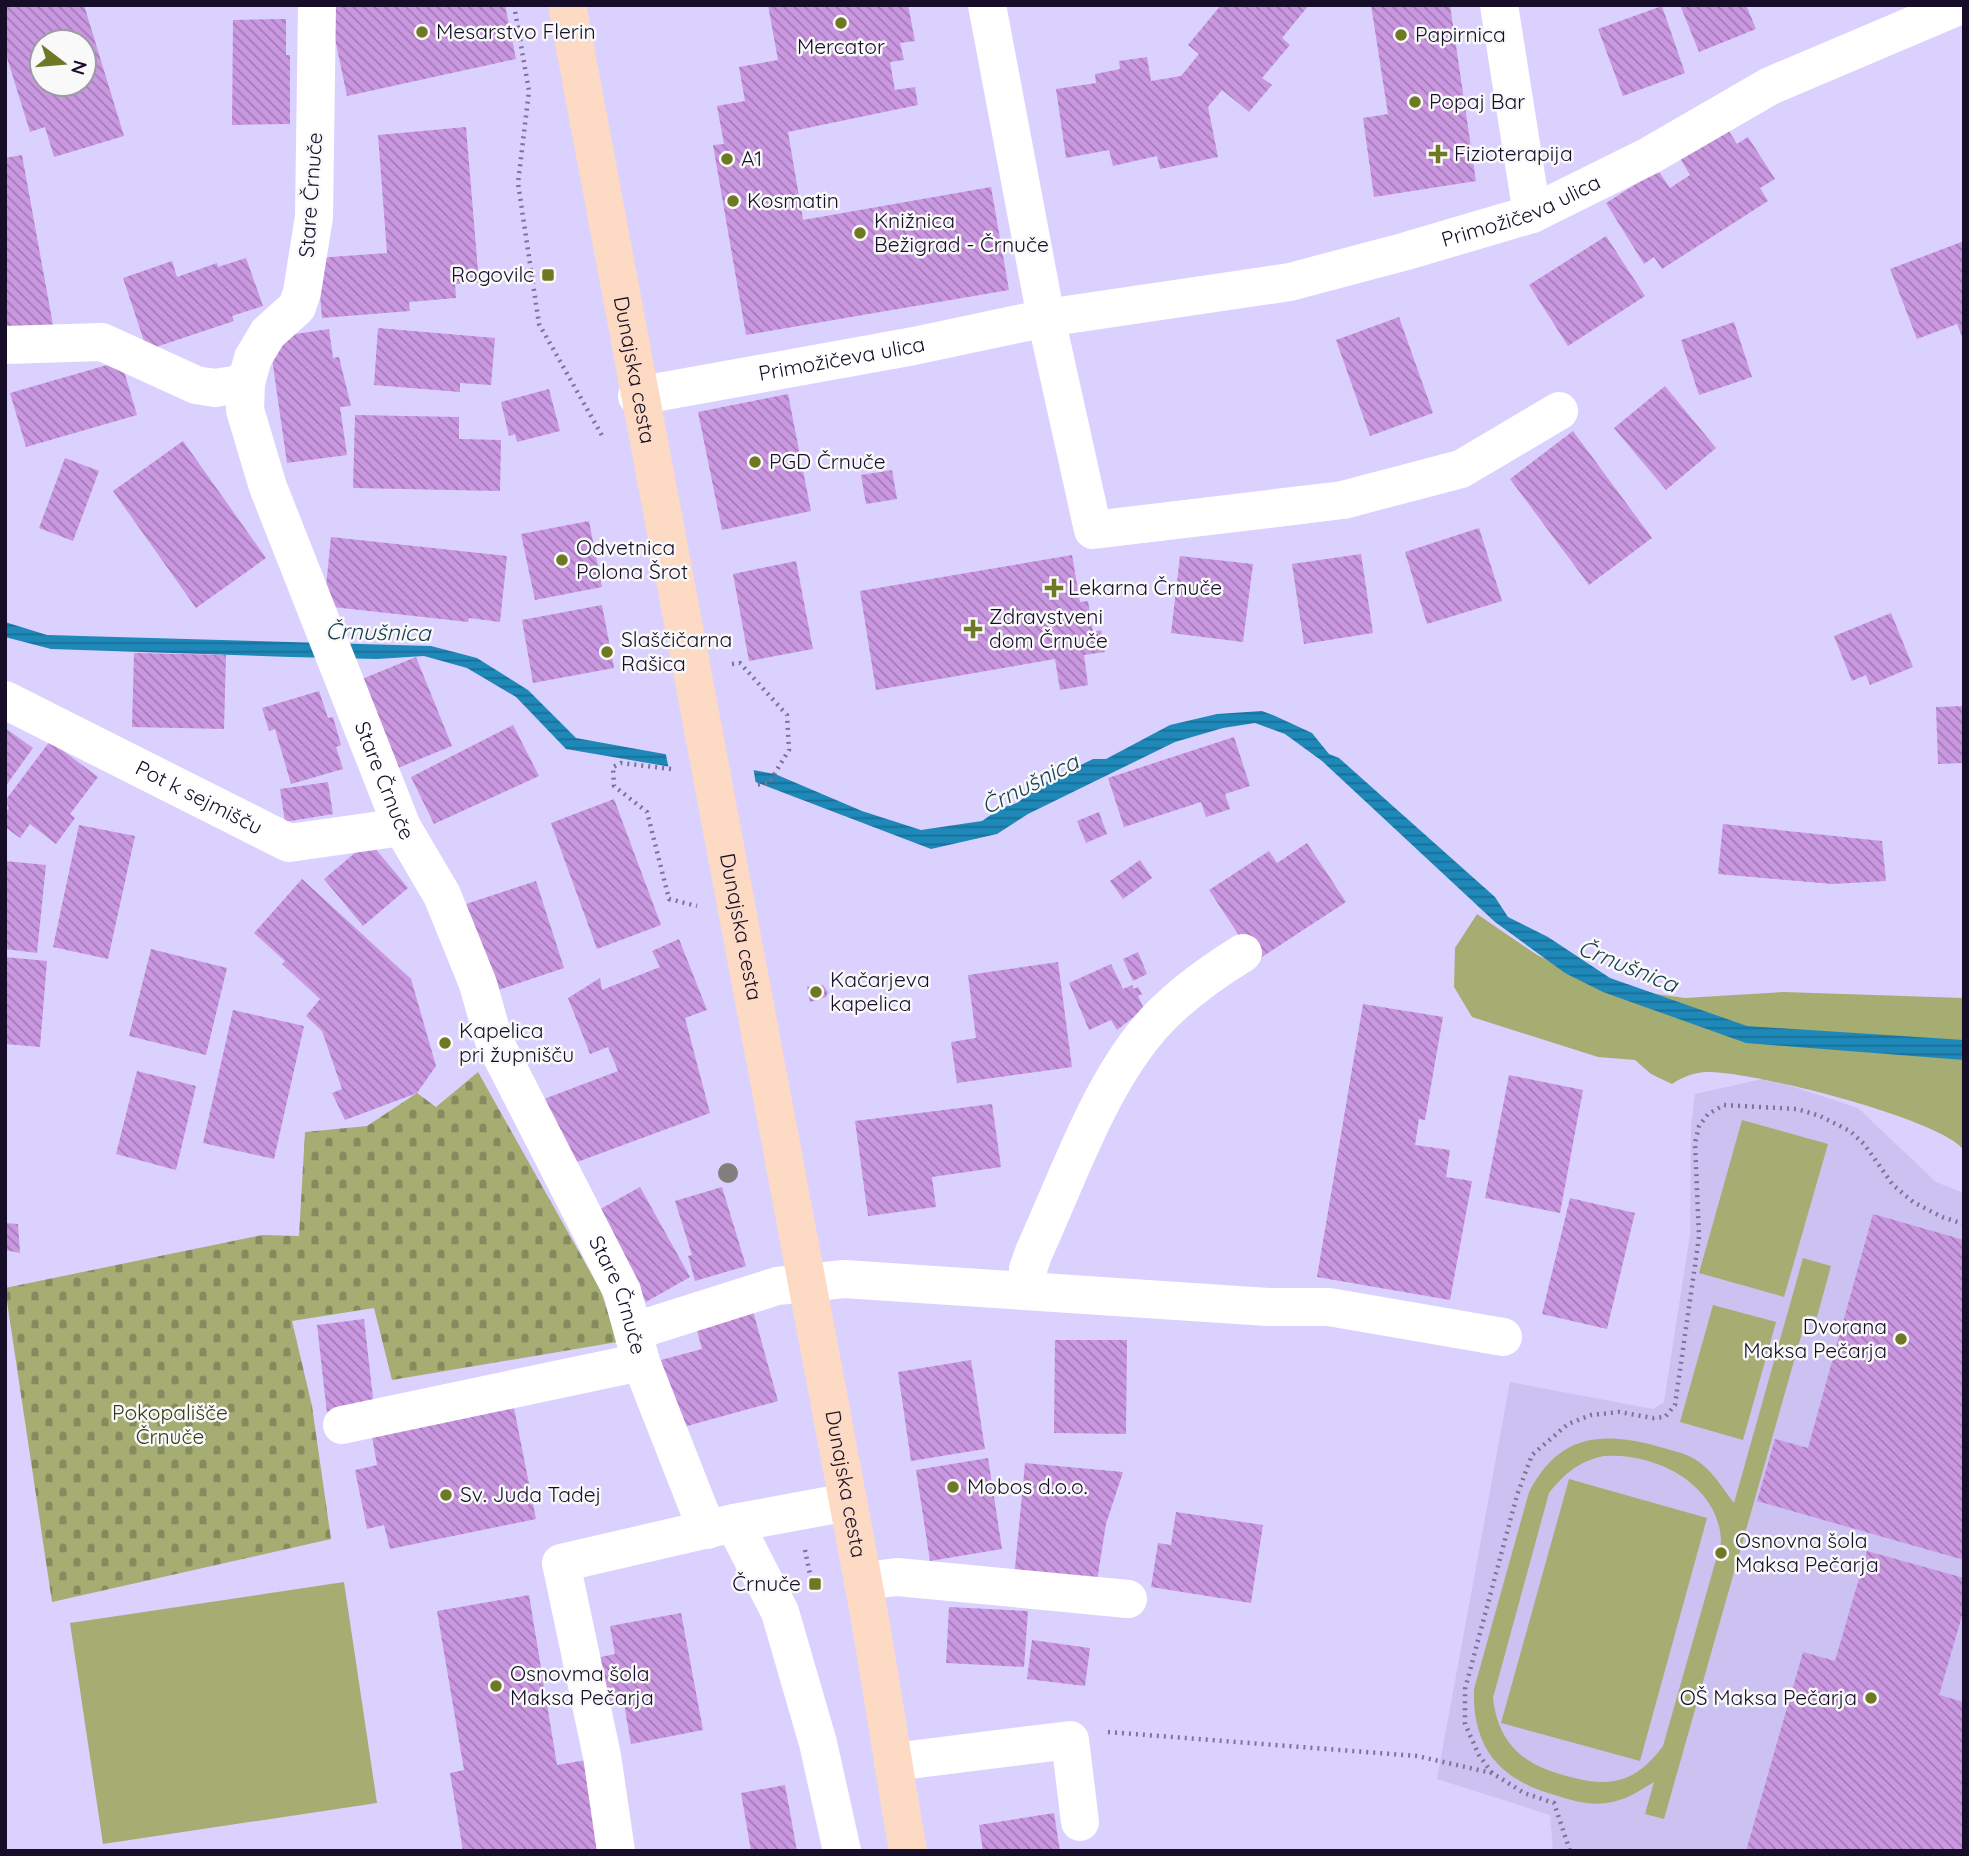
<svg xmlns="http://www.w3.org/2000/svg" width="1969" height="1856" font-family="Quicksand,sans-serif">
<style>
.built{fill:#ccc2f2}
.grass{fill:#a5ad73;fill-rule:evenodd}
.cemetery{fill:url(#cemetery-stones)}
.water{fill:url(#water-rules)}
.pier{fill:#dbd1fe}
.building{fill:url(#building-back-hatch);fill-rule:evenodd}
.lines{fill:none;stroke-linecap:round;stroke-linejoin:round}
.path{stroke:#7c7397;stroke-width:4.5;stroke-dasharray:2 5;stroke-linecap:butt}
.minor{stroke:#fff;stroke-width:38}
.major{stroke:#fddac4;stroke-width:38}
.tree{fill:#817e7e}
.poi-dot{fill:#6f7822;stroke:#f9f9f9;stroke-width:2.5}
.labels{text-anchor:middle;stroke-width:5;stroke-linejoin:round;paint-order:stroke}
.poi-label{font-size:21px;fill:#160e28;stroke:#f9f9f9;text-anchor:start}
.street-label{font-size:21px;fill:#160e28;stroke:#f9f9f9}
.park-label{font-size:21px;fill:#373b15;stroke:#f9f9f9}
.water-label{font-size:23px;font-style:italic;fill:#133c51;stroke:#f9f9f9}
</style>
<defs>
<pattern id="cemetery-stones" width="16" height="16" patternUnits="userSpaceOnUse" patternTransform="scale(1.75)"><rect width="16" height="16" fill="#a5ad73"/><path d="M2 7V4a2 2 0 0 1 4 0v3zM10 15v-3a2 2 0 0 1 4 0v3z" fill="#858b5e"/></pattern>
<pattern id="water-rules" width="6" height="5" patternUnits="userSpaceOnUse" patternTransform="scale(1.75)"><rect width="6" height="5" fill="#1e88b9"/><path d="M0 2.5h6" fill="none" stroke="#196e96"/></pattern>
<pattern id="building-back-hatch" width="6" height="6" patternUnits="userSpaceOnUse" patternTransform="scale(1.75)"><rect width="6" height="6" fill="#ca97e1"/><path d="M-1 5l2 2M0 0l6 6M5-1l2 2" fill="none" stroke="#a37ab6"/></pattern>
</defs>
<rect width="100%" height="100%" fill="#dbd1fe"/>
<path class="built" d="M 1767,1078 L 1858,1108 L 1936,1182 L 1964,1193 L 1964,1851 L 1553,1851 L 1550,1815 L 1437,1779 L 1510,1382 L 1653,1409 L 1664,1402 L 1690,1234 L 1691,1127 L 1695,1094 Z"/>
<g class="grass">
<path d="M 1477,914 L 1537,955 L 1606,987 L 1685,998 L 1784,992 L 1964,998 L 1964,1150 C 1939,1118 1752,1071 1707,1072 C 1695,1072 1682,1077 1672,1084 L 1651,1074 L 1635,1060 L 1598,1057 L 1472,1017 L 1454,987 L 1455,948 Z"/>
<path d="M 1742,1120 L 1828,1144 L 1784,1297 L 1699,1273 Z"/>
<path d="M 1803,1258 L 1831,1266 L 1817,1317 L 1807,1315 L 1664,1819 L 1645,1814 L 1654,1782 C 1642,1789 1630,1798 1616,1801 C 1596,1807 1577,1802 1558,1796 C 1502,1781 1472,1750 1474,1689 L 1529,1492 C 1558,1437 1597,1431 1653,1445 C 1668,1450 1686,1452 1699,1462 C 1714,1473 1723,1489 1734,1503 ZM 1604,1456 C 1656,1452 1720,1485 1721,1542 L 1663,1746 C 1634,1785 1608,1788 1563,1775 C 1522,1764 1498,1742 1493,1698 L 1549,1493 C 1564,1474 1579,1461 1604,1456 Z"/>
<path d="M 1713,1305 L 1776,1322 L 1743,1440 L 1680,1422 Z"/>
<path d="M 1569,1479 L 1707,1518 L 1640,1761 L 1501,1723 Z"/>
<path d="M 344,1582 L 377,1803 L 103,1844 L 70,1623 Z"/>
</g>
<path class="cemetery" d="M 478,1072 L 601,1291 L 617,1342 L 392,1380 L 374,1308 L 292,1321 L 312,1406 L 331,1539 L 52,1602 L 5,1288 L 262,1235 L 299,1236 L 305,1132 L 367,1126 L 417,1093 L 436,1107 Z"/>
<path class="water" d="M 5,622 L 47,635 L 431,646 L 477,658 L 528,690 L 576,738 L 775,774 L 862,811 L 921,830 L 982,821 L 1001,808 L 1017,803 L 1042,784 L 1093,759 L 1106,759 L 1170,725 L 1217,714 L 1262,711 L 1273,715 L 1312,733 L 1329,754 L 1339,758 L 1495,897 L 1508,917 L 1548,937 L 1610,978 L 1747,1026 L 1964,1040 L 1964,1060 L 1746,1043 L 1603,992 L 1565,973 L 1495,922 L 1322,761 L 1285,734 L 1255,723 L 1223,728 L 1175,742 L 1028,814 L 997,834 L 931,849 L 753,781 L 566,749 L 516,697 L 467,668 L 424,656 L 377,659 L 290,657 L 51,649 L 5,637 Z"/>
<path class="pier" d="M 665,750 L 753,766 L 756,785 L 669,770 Z"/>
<g class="building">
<path d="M 5,5 L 84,5 L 124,136 L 54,157 L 45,127 L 30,132 L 5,51 ZM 42,42 L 84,42 L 84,84 L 42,84 Z"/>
<path d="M 328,5 L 505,5 L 516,59 L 347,96 Z"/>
<path d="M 768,5 L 908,5 L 915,41 L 900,43 L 904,60 L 890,62 L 895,90 L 915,87 L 918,105 L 788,132 L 803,220 L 991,187 L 1009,290 L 746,335 L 713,145 L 724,144 L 717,106 L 745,101 L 739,67 L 778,60 Z"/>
<path d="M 1221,5 L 1309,5 L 1282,38 L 1290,45 L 1262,78 L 1272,85 L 1249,112 L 1222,90 L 1208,107 L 1218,157 L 1160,169 L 1157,156 L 1113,166 L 1109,150 L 1066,158 L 1056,89 L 1096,83 L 1095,74 L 1120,69 L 1119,61 L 1147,57 L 1151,81 L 1181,76 L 1199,54 L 1188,45 Z"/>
<path d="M 1371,5 L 1450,5 L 1476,181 L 1374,197 L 1363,118 L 1388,114 Z"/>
<path d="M 1680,5 L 1746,5 L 1756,29 L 1699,52 Z"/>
<path d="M 1662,6 L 1685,73 L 1623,96 L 1598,29 Z"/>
<path d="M 286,19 L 286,55 L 290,55 L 290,124 L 232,125 L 233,20 Z"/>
<path d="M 466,127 L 479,283 L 455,284 L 456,298 L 409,302 L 410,311 L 322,318 L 317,258 L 387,253 L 378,135 Z"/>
<path d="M 1727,128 L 1737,144 L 1748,137 L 1775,179 L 1760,188 L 1768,201 L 1662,269 L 1654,257 L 1644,264 L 1606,203 L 1658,170 L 1670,188 L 1690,175 L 1680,158 Z"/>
<path d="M 22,155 L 53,325 L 5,334 L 5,158 Z"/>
<path d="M 1606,236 L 1645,296 L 1568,346 L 1529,285 Z"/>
<path d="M 1964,241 L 1964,341 L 1957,324 L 1917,339 L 1890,269 Z"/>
<path d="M 246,258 L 263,306 L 232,316 L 234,321 L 147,350 L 123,278 L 172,261 L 177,277 L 217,263 L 218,267 Z"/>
<path d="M 1399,317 L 1433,413 L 1370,436 L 1336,340 Z"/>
<path d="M 1734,322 L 1752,377 L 1699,395 L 1681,340 Z"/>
<path d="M 378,328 L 495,338 L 491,385 L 460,383 L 460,392 L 374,385 Z"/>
<path d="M 329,329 L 333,358 L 339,357 L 351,406 L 340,407 L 347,455 L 287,463 L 269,338 Z"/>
<path d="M 121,361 L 137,415 L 26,447 L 10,393 Z"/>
<path d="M 1665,386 L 1716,448 L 1666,490 L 1614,428 Z"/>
<path d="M 549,389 L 560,431 L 517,442 L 515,434 L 509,436 L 501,402 Z"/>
<path d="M 788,394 L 811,511 L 722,530 L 698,412 Z"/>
<path d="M 355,415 L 459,417 L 459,439 L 501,440 L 500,491 L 353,488 Z"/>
<path d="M 1573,431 L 1652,538 L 1589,585 L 1510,479 Z"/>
<path d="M 183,441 L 266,558 L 196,608 L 113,491 Z"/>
<path d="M 65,458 L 99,471 L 73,541 L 39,528 Z"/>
<path d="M 892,470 L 897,499 L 866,504 L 861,475 Z"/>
<path d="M 589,521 L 602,587 L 535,600 L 521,534 Z"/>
<path d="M 1479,528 L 1502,601 L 1427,624 L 1405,552 Z"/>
<path d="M 331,537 L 507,556 L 500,622 L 469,618 L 468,622 L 324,606 Z"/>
<path d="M 1361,554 L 1373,633 L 1304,644 L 1292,564 Z"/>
<path d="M 1072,555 L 1080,602 L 1088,601 L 1093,632 L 1101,630 L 1105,652 L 1084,655 L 1088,685 L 1060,690 L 1055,659 L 876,690 L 860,591 Z"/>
<path d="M 1180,556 L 1253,564 L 1243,642 L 1171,633 Z"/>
<path d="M 796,561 L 813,649 L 749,661 L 733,574 Z"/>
<path d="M 602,605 L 614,668 L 533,683 L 522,620 Z"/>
<path d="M 1891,613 L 1913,667 L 1870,685 L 1866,675 L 1852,681 L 1834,636 Z"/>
<path d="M 134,653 L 226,655 L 224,729 L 132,727 Z"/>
<path d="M 416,657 L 452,746 L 393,770 L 357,681 Z"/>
<path d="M 319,691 L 328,718 L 333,717 L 341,745 L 336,747 L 343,769 L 291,784 L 275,729 L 269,731 L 262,708 Z"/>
<path d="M 1964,706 L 1964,763 L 1938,764 L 1936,707 Z"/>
<path d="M 513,725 L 539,776 L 434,824 L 411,777 Z"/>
<path d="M 5,728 L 33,748 L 5,787 Z"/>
<path d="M 1234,737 L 1250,786 L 1225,794 L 1230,809 L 1206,817 L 1201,802 L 1124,827 L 1108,778 Z"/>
<path d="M 50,741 L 98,777 L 70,814 L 75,818 L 56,844 L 30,824 L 20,838 L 5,827 L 5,813 L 9,808 L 5,801 Z"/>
<path d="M 328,782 L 333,814 L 285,822 L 280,789 Z"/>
<path d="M 614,799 L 661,925 L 597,949 L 551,823 Z"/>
<path d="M 1099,812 L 1107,834 L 1086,843 L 1077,821 Z"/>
<path d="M 1723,824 L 1882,841 L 1886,881 L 1832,884 L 1718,874 Z"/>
<path d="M 79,825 L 135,836 L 108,959 L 53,947 Z"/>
<path d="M 369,841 L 408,888 L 363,926 L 324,879 Z"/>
<path d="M 1307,843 L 1346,902 L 1256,961 L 1209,890 L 1269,851 L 1277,863 Z"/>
<path d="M 1140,860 L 1152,878 L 1123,899 L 1110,881 Z"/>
<path d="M 5,861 L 46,865 L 37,953 L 5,949 Z"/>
<path d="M 302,879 L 411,979 L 436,1066 L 417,1093 L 345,1120 L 332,1093 L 342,1089 L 322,1031 L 306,1016 L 320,999 L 282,964 L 285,961 L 254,933 Z"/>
<path d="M 536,881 L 564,968 L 495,991 L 466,904 Z"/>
<path d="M 679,939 L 707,1010 L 685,1018 L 710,1113 L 569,1165 L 544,1099 L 618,1071 L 608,1047 L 590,1054 L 568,998 L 600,978 L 602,990 L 660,967 L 652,951 Z"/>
<path d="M 151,949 L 227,968 L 206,1055 L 129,1036 Z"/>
<path d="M 1138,952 L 1147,974 L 1133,981 L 1123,959 Z"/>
<path d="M 5,957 L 47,961 L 40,1047 L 5,1044 Z"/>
<path d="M 1058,962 L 1072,1067 L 957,1083 L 951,1042 L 976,1038 L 968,975 Z"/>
<path d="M 1111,964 L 1123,989 L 1132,985 L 1134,989 L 1138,987 L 1142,994 L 1138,996 L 1144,1009 L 1117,1030 L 1111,1020 L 1089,1030 L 1069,983 Z"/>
<path d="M 823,985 L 828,992 L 826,997 L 810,1002 L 807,987 Z"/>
<path d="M 1363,1004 L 1443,1017 L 1425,1120 L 1419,1119 L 1415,1145 L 1450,1150 L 1446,1177 L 1472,1181 L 1450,1300 L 1317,1277 Z"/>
<path d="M 233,1010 L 304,1026 L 274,1159 L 203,1143 Z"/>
<path d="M 137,1071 L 196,1086 L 176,1170 L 116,1154 Z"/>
<path d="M 1509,1075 L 1583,1090 L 1560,1213 L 1485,1198 Z"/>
<path d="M 992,1104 L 1001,1167 L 932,1177 L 936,1207 L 868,1216 L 855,1121 Z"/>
<path d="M 640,1187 L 690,1277 L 646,1302 L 595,1212 Z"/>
<path d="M 722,1187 L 746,1266 L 695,1281 L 688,1256 L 692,1255 L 675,1201 Z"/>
<path d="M 1570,1198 L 1635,1213 L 1607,1329 L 1542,1314 Z"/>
<path d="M 1873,1214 L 1964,1240 L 1964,1560 L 1757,1501 L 1775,1439 L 1808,1448 Z"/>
<path d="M 5,1223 L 18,1224 L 20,1253 L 5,1250 Z"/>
<path d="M 753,1311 L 778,1401 L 680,1428 L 661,1360 L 702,1349 L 696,1327 Z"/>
<path d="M 364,1319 L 374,1407 L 327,1413 L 317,1325 Z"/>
<path d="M 1055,1340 L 1127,1340 L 1126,1434 L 1054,1433 Z"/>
<path d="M 971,1360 L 985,1449 L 911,1461 L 898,1372 Z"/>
<path d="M 514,1408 L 536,1519 L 390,1549 L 384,1525 L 367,1529 L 355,1470 L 377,1465 L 372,1436 Z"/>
<path d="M 988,1458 L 1002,1549 L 930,1561 L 916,1470 Z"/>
<path d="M 1025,1463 L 1123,1472 L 1106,1524 L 1096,1587 L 1014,1578 Z"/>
<path d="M 1176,1512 L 1263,1525 L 1251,1603 L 1151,1587 L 1158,1543 L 1171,1545 Z"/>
<path d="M 1867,1551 L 1964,1578 L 1964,1609 L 1939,1695 L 1964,1702 L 1964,1851 L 1746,1851 L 1803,1652 L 1835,1661 Z"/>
<path d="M 529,1595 L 557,1765 L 586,1760 L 601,1851 L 463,1851 L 450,1773 L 464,1770 L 437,1611 Z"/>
<path d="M 949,1607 L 1028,1611 L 1024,1667 L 946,1663 Z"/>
<path d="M 681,1613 L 703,1730 L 631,1744 L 624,1704 L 600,1708 L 591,1659 L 615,1654 L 610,1626 Z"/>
<path d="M 1032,1640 L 1090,1648 L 1085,1686 L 1027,1679 Z"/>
<path d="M 785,1785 L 797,1851 L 751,1851 L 741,1793 Z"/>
<path d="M 1054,1813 L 1060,1851 L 983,1851 L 979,1825 Z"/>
</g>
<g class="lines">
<g class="path">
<path d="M 514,5 L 529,91 L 518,183 L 539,324 L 604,439"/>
<path d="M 732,664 L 740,663 L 787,715 L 789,750 L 769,783 L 755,785"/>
<path d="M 671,769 L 621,763 L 613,767 L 614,786 L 647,812 L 669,899 L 697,906"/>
<path d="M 805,1550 L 811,1579"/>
<path d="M 1108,1732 L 1417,1756 L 1492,1773 L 1524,1793 L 1554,1803 L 1570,1851"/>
<path d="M 1492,1773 L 1479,1755 L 1465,1724 L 1465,1689 L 1517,1495 L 1532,1455 L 1568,1424 L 1591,1415 L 1619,1412 L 1653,1418 L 1665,1417 L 1675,1405 L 1699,1237 L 1695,1143 L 1699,1126 L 1708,1114 L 1724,1105 L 1797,1109 L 1820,1116 L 1850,1131 L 1864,1144 L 1893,1185 L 1913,1202 L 1942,1217 L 1964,1224"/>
</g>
<g class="minor">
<path id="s1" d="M 317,5 L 314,217 L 302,292 L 297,307 L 268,333 L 253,358 L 246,383 L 245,410 L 268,487 L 402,827 L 442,895 L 478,984 L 494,1041 L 622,1291 L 641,1362 L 707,1530"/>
<path d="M 987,5 L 1046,318 L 1093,530 L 1343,500 L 1461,469 L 1559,411"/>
<path d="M 1499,5 L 1532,214"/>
<path d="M 5,345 L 102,342 L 196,385 L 215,388 L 246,383"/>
<path id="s2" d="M 637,396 L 914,346 L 1046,318 L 1290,282 L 1403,252 L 1532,214 L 1649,156 L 1770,86 L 1961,5"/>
<path id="s3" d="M 5,700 L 289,843 L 402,827"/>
<path d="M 1029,1291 L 1028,1269 L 1034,1252 C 1067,1180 1097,1091 1148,1030 C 1174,999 1209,974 1243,953"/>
<path d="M 635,1331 L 777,1286 L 844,1279 L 1268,1307 L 1329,1307 L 1503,1337"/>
<path d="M 342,1425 L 641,1362"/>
<path d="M 734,1523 L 780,1612 L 818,1743 L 842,1851"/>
<path d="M 863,1581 L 897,1577 L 1128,1599"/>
<path d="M 893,1762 L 1070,1740 L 1080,1822"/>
<path d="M 616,1851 L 602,1756 L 561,1563 L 734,1523 L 848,1502"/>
</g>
<path class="major" id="s4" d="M 567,5 C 661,531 769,1055 863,1581 C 880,1671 892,1761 908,1851"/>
</g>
<circle class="tree" cx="728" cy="1173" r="10"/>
<g class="poi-dot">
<circle cx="841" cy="23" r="7"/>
<circle cx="422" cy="32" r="7"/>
<circle cx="1401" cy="35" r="7"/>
<circle cx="1415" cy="102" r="7"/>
<path d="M1434.5 143.5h7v7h7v7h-7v7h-7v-7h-7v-7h7z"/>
<circle cx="727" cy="159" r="7"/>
<circle cx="733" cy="201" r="7"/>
<circle cx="860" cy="233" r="7"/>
<rect x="541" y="268" width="14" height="14" rx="3.5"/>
<circle cx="755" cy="462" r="7"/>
<circle cx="562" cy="560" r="7"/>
<path d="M1050.5 577.5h7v7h7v7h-7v7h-7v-7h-7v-7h7z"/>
<path d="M969.5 618.5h7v7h7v7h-7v7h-7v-7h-7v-7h7z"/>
<circle cx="607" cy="652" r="7"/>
<circle cx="816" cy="992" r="7"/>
<circle cx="445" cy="1043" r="7"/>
<circle cx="1901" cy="1339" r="7"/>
<circle cx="953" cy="1487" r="7"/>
<circle cx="446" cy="1495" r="7"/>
<circle cx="1721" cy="1553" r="7"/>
<rect x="808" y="1577" width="14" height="14" rx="3.5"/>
<circle cx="496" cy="1686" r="7"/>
<circle cx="1871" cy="1698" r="7"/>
</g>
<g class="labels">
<g class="poi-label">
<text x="436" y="39">Mesarstvo Flerin</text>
<text x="1415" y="42">Papirnica</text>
<text x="841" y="54" text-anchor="middle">Mercator</text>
<text x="1429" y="109">Popaj Bar</text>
<text x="1454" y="161">Fizioterapija</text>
<text x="741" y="166">A1</text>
<text x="747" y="208">Kosmatin</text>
<text x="874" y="228">Knižnica<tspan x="874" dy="24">Bežigrad - Črnuče</tspan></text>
<text x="534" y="282" text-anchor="end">Rogovilc</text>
<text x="769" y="469">PGD Črnuče</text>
<text x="576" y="555">Odvetnica<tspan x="576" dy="24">Polona Šrot</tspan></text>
<text x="1068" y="595">Lekarna Črnuče</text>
<text x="989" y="624">Zdravstveni<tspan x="989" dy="24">dom Črnuče</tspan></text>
<text x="621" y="647">Slaščičarna<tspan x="621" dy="24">Rašica</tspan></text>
<text x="830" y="987">Kačarjeva<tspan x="830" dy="24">kapelica</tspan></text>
<text x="459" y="1038">Kapelica<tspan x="459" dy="24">pri župnišču</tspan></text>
<text x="1887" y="1334" text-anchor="end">Dvorana<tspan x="1887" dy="24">Maksa Pečarja</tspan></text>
<text x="967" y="1494">Mobos d.o.o.</text>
<text x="460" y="1502">Sv. Juda Tadej</text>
<text x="1735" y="1548">Osnovna šola<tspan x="1735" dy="24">Maksa Pečarja</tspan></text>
<text x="801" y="1591" text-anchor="end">Črnuče</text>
<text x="510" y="1681">Osnovma šola<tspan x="510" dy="24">Maksa Pečarja</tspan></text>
<text x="1857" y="1705" text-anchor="end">OŠ Maksa Pečarja</text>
</g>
<g class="street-label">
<text transform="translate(311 195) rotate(-86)" y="7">Stare Črnuče</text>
<text dy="7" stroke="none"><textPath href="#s2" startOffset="905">Primožičeva ulica</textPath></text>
<text dy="7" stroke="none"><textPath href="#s2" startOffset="208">Primožičeva ulica</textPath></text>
<text dy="7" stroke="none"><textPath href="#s4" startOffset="371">Dunajska cesta</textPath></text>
<text dy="7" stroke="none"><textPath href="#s1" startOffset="821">Stare Črnuče</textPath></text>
<text dy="7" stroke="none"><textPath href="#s3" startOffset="217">Pot k sejmišču</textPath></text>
<text dy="7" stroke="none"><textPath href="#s4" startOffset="938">Dunajska cesta</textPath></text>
<text dy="7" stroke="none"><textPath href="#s1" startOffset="1388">Stare Črnuče</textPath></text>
<text dy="7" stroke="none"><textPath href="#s4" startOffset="1505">Dunajska cesta</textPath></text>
</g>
<g class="park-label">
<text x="170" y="1420">Pokopališče<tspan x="170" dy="24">Črnuče</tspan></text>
</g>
<g class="water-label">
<text transform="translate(378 632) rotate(1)" y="8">Črnušnica</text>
<text transform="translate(1030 784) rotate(-27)" y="8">Črnušnica</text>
<text transform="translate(1628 966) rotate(22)" y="8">Črnušnica</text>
</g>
</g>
<rect width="1969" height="1856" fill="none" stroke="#160e28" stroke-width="14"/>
<g transform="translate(63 63) rotate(106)"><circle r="33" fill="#f9f9f9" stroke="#9e9ba5" stroke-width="2"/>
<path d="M0-5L12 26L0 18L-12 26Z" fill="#6f7822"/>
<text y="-10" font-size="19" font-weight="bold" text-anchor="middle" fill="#160e28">N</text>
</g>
</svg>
